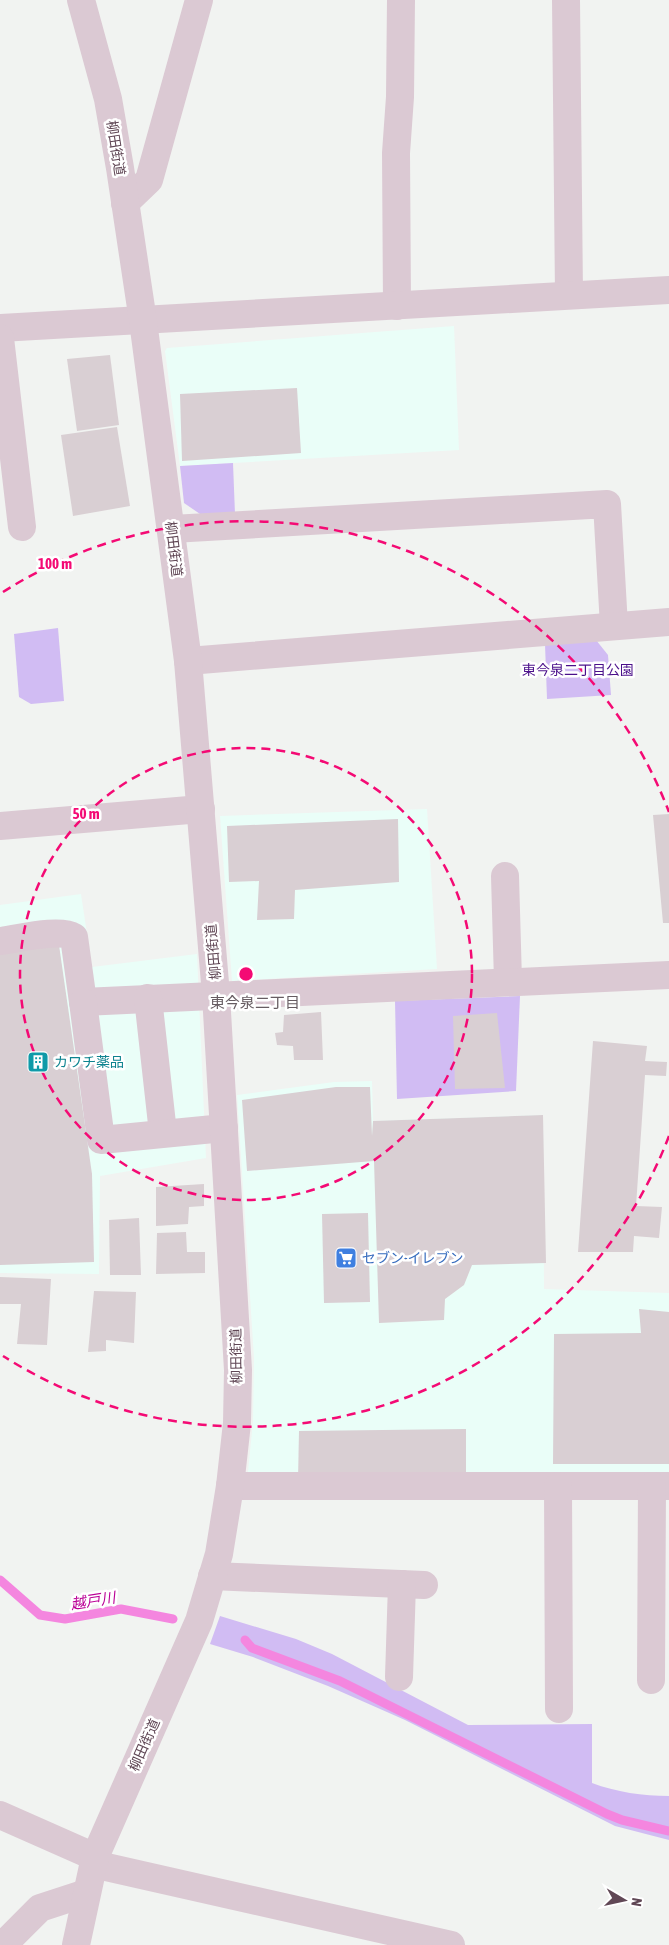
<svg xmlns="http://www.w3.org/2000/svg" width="669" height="1945" font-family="'Asap Condensed','Noto Sans JP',sans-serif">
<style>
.commercial{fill:#eafef8}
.green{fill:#d1bcf3}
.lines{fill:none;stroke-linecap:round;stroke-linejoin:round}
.stream{stroke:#f486df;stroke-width:9}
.building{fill:#d9cfd3}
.minor{stroke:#dbc9d3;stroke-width:28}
.ring{fill:none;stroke:#f40a74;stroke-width:2.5;stroke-dasharray:9 6}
.labels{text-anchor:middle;stroke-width:5;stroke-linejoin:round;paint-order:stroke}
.street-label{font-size:14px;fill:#604755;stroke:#fff}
.park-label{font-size:14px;fill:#4a0f8a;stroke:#fff}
.culture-label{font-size:14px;fill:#0d838f;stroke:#fff;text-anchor:start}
.shop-label{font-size:14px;fill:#366cbe;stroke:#fff;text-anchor:start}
.neighbourhood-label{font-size:15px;fill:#665c61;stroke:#fff}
.water-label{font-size:15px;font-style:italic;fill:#ba0096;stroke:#fff}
.centre{fill:#f40a74;stroke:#fff;stroke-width:2.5}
.ring-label{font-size:15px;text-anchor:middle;font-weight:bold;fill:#f40a74;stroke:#fff;stroke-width:5;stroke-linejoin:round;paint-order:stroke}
</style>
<rect width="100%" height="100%" fill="#f1f3f1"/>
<g class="commercial">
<path d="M 454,326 L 459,450 L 180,466 L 165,351 L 167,348 Z"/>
<path d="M 427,809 L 437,969 L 232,981 L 220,816 Z"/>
<path d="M 81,894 L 92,967 L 197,954 L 206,1158 L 100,1176 L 99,1274 L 0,1273 L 0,905 Z"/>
<path d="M 372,1081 L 373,1121 L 543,1115 L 544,1289 L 669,1293 L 669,1478 L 247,1482 L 253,1421 L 254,1358 L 237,1095 L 334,1082 Z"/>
</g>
<g class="green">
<path d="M 233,463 L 235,514 L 203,516 L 184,503 L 180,466 Z"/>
<path d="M 58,628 L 64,701 L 31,704 L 19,697 L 14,634 Z"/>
<path d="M 596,640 L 608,655 L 611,695 L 547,699 L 545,644 Z"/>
<path d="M 520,996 L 516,1091 L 397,1099 L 395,1001 Z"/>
<path d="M 220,1616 L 296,1639 L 332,1654 L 468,1725 L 592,1724 L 592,1783 C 616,1792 643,1796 669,1796 L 669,1840 L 615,1826 L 405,1720 L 328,1686 L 253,1657 L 210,1644 Z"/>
</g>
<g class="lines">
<g class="stream">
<path d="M 0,1580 L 40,1615 L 65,1619 L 121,1609 L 173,1619"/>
<path d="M 245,1640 L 252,1648 L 340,1681 L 607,1814 L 622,1820 L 669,1831"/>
</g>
</g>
<g class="building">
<path d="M 110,355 L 119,425 L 77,431 L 67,359 Z"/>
<path d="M 297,388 L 301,453 L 182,461 L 180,394 Z"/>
<path d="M 117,427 L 130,506 L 73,516 L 61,435 Z"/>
<path d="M 669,814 L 669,923 L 663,923 L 653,815 Z"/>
<path d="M 398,819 L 399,882 L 295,890 L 294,919 L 257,920 L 259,881 L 229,882 L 227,826 Z"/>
<path d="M 59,945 L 92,1174 L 94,1262 L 0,1265 L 0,950 Z"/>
<path d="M 321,1012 L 323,1060 L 294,1060 L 293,1046 L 277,1045 L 275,1033 L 283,1032 L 284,1015 Z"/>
<path d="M 497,1013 L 505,1088 L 455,1089 L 453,1016 Z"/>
<path d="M 593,1041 L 647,1046 L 645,1061 L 667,1062 L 666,1076 L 645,1075 L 636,1206 L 662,1207 L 659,1238 L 634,1236 L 633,1252 L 578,1252 Z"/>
<path d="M 336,1087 L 370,1087 L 372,1136 L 373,1121 L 543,1115 L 546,1263 L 472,1265 L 464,1285 L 445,1299 L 444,1320 L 379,1323 L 374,1161 L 247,1171 L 242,1100 Z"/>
<path d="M 204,1184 L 204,1206 L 189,1207 L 188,1224 L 156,1226 L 156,1187 Z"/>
<path d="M 368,1213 L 370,1302 L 324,1303 L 322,1214 Z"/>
<path d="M 139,1218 L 141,1275 L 110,1275 L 109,1220 Z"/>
<path d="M 186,1232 L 187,1252 L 205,1252 L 205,1273 L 156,1274 L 157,1233 Z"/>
<path d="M 0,1277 L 51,1279 L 47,1345 L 17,1344 L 21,1304 L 0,1304 Z"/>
<path d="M 94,1291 L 136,1292 L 134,1343 L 106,1340 L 106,1351 L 88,1352 Z"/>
<path d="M 639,1309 L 669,1312 L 669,1464 L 553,1464 L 554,1334 L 641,1333 Z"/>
<path d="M 466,1429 L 466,1479 L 298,1480 L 299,1431 Z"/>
</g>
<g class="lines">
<g class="minor">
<path d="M 566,0 L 569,295"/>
<path d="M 125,203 L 149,180 L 199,0"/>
<path d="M 397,306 L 396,153 L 400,97 L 401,0"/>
<path d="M 0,328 L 669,290"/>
<path d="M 0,338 L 22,527"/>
<path d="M 172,529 L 607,504 L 614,626"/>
<path d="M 188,661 L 669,622"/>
<path d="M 0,826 L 201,809"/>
<path d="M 505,876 L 508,981"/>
<path d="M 0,941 C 18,939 59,928 74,937 L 83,1002 L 669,975"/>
<path d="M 148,998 L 163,1133"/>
<path d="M 83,1002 L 101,1140 L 224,1128"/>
<path d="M 230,1486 L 669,1486"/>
<path d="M 558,1486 L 559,1709"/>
<path d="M 212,1576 L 424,1585"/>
<path d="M 399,1677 L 402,1584"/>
<path d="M 651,1680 L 652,1486"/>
<path d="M 0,1815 L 95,1857"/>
<path d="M 93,1864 L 451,1945"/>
<path d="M 3,1945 L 40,1908 L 86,1893"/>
<path d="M 76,1945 L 95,1857 L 199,1621 L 219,1554 L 230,1486 L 237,1423 L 238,1370 L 216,995 L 188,661 L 143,321 L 120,168 L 108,99 L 81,0"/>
</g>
</g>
<g class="ring">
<circle cx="246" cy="974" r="226"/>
<path d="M669 1136A453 453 0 0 1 3 1356M3 592A453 453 0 0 1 669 812"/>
</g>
<defs>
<g id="building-square" transform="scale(1.125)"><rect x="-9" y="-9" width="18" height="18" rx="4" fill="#0f9aa8" stroke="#fff"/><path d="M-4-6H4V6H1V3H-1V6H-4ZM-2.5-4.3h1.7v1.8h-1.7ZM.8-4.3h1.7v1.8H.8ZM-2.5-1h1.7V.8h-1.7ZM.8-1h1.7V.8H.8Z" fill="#fff"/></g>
<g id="supermarket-square" transform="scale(1.125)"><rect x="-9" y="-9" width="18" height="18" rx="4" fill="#3f7fe0" stroke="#fff"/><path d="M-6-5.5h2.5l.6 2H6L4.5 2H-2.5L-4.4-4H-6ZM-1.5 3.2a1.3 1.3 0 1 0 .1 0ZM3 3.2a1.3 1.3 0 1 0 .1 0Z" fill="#fff"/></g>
</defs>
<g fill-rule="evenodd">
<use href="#building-square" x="38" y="1062"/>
<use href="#supermarket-square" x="346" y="1258"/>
</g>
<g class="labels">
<g class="street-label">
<text transform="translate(116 148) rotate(81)" y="5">柳田街道</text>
<text transform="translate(174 549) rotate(83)" y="5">柳田街道</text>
<text transform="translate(213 952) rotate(-95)" y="5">柳田街道</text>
<text transform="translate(236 1356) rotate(-91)" y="5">柳田街道</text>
<text transform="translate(144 1745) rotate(-66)" y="5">柳田街道</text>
</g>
<g class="park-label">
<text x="578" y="675">東今泉二丁目公園</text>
</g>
<g class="culture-label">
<text x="54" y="1067">カワチ薬品</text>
</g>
<g class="shop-label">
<text x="362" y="1263">セブン-イレブン</text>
</g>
<g class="neighbourhood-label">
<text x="255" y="1008">東今泉二丁目</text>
</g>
<g class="water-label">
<text transform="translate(93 1601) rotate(-9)" y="5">越戸川</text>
</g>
</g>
<circle cx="246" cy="974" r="8" class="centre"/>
<g class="ring-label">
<text x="55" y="569">100 m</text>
<text x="86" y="819">50 m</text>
</g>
<g transform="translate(624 1900) rotate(99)" stroke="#ffffff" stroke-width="4" paint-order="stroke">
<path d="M0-4L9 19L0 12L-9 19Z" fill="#604755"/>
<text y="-8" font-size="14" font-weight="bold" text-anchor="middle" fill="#604755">N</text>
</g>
</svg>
